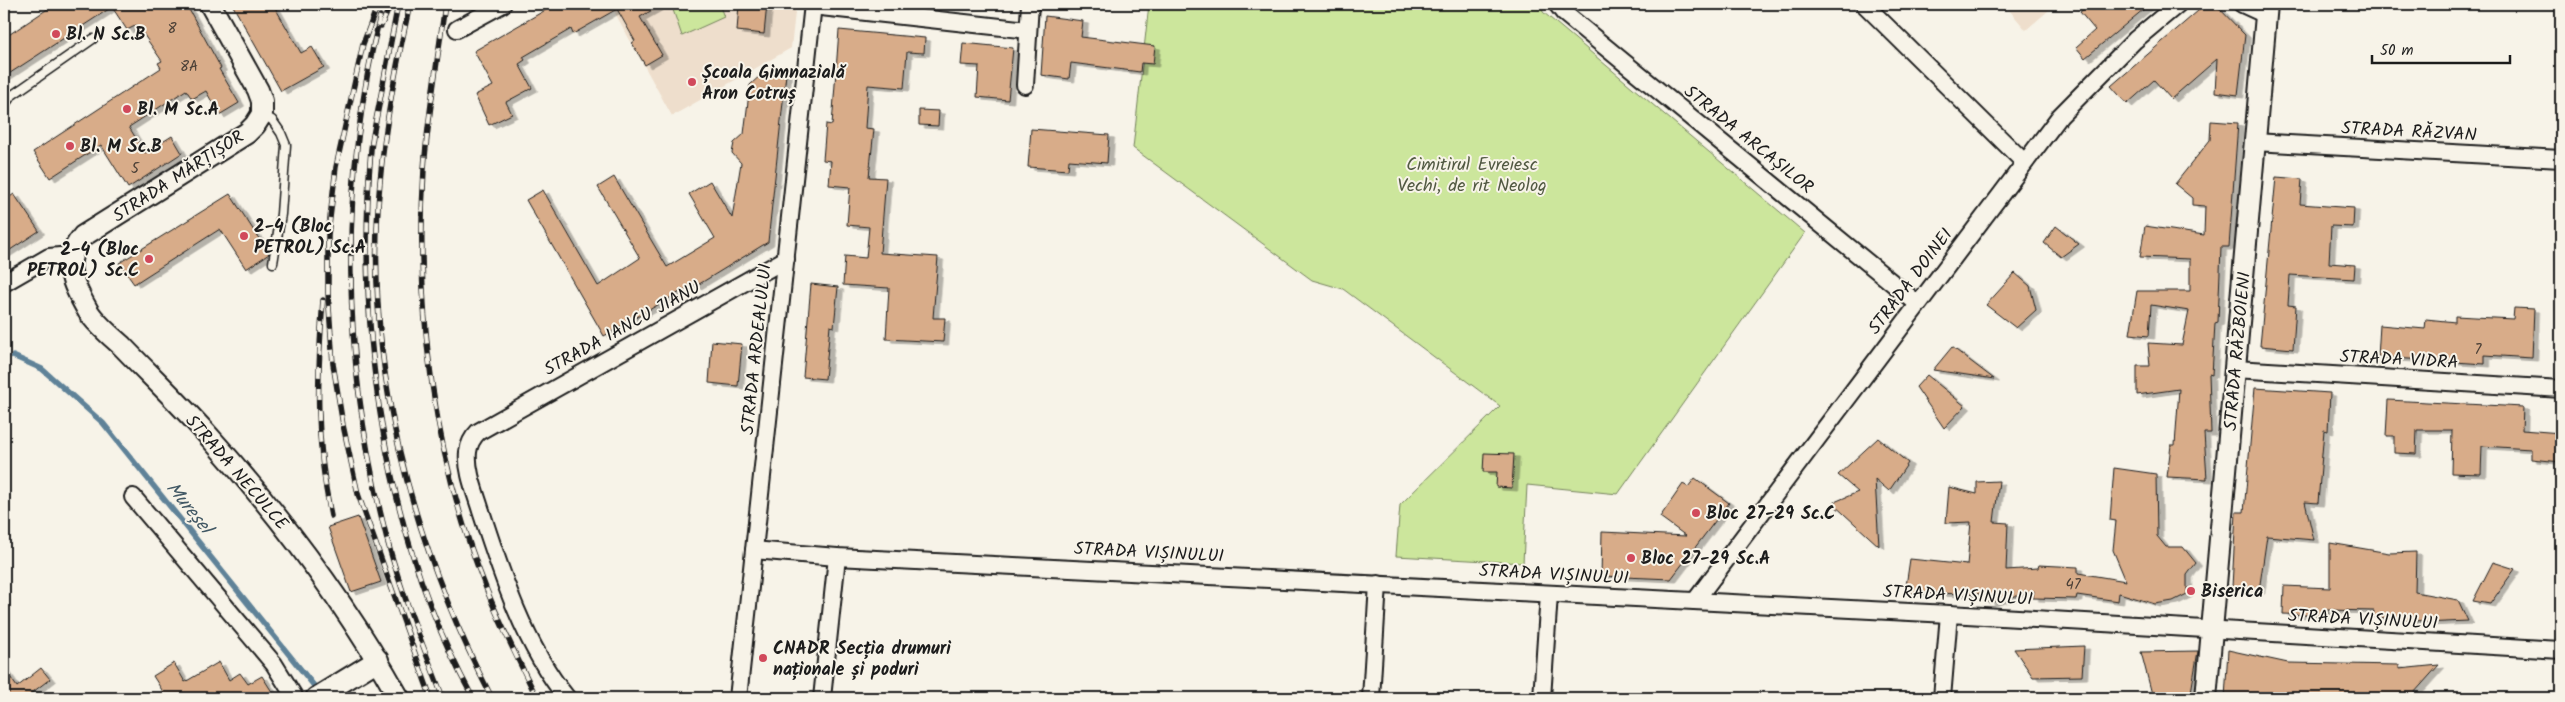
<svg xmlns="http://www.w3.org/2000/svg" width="2565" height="702" font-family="Kalam,sans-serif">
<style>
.built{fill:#eedecc}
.green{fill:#cce69c;stroke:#74815c}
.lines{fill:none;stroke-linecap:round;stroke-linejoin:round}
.stream{stroke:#5e8298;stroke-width:5.5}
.building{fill:#d8ac89;stroke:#1c1c1c;filter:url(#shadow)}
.service-casing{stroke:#1c1c1c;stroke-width:11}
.minor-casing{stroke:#1c1c1c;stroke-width:20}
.tertiary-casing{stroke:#1c1c1c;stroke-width:24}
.service{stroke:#f7f3e8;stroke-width:8}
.minor{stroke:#f7f3e8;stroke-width:16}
.tertiary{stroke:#f7f3e8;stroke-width:20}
.rail-casing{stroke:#1c1c1c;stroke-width:5.5}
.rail{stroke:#f7f3e8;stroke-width:4;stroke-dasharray:11;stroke-linecap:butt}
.poi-dot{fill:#d1495b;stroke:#f7f3e8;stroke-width:2}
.labels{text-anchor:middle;stroke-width:4;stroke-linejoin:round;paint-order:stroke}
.number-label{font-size:15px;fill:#4b4037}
.poi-label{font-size:18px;font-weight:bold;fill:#1c1c1c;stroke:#f7f3e8;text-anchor:start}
.street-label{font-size:18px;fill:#1c1c1c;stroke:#f7f3e8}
.park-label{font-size:18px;fill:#515942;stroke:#f7f3e8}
.water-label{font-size:19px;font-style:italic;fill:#425864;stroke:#f7f3e8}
</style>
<defs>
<filter id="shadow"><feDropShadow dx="5.5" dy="3" stdDeviation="0" flood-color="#0004"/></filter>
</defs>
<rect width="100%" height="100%" fill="#f7f3e8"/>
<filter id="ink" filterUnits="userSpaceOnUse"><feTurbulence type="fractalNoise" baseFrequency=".02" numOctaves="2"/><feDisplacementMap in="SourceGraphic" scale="10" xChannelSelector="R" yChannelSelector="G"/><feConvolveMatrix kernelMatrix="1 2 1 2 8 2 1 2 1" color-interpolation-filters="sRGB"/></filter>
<g filter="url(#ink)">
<g class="built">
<path d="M 610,4 L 796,4 L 791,48 L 672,116 Z"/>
<path d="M 2004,4 L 2056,4 L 2026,30 Z"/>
</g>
<g class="green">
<path d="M 671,4 L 719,4 L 724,17 L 682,36 Z"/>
<path d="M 1149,4 L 1541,4 L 1543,12 L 1805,233 L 1618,494 L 1527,485 L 1523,563 L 1396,556 L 1400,505 L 1500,406 L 1343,289 L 1312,280 L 1133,148 Z"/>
</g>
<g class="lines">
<path class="stream" d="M 13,356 L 42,369 L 103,423 L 319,692"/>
</g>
<g class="building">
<path d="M 55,4 L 186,4 L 221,68 L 219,69 L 239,103 L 219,115 L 206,91 L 192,99 L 186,90 L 129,127 L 145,153 L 172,136 L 182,153 L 128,188 L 101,145 L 50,178 L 33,152 L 161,68 L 158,63 L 162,61 L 137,25 L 127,30 L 112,7 L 4,77 L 4,38 Z"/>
<path d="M 232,4 L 273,4 L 301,53 L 312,47 L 324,67 L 281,91 Z"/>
<path d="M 556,4 L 663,4 L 640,17 L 662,55 L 645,65 L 632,43 L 635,41 L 617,9 L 573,34 L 571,29 L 523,57 L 525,60 L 519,64 L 532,88 L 506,102 L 512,114 L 489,125 L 475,95 L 493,86 L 474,51 Z"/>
<path d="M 739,4 L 767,4 L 764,34 L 737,31 Z"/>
<path d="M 2090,4 L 2150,4 L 2085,58 L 2076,47 L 2095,30 L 2080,12 Z"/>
<path d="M 2206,4 L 2215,4 L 2245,35 L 2238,95 L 2215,92 L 2217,59 L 2171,99 L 2154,80 L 2127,104 L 2111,86 Z"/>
<path d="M 1045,16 L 1083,21 L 1081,37 L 1155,46 L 1153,64 L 1141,63 L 1140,72 L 1071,63 L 1069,79 L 1041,75 Z"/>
<path d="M 839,30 L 925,38 L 924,53 L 907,52 L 904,88 L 868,85 L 865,128 L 874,129 L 869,177 L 886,178 L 880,253 L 938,257 L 933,318 L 945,318 L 943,342 L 886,339 L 889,288 L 843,285 L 845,256 L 866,258 L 869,227 L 847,225 L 850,187 L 829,185 L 831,161 L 823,160 L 826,124 L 832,125 Z"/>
<path d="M 963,43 L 1013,48 L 1008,100 L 977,97 L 979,66 L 961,65 Z"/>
<path d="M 765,71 L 786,74 L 768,242 L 696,286 L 694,284 L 604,336 L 526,200 L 543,190 L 598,286 L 640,258 L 598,187 L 614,177 L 667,267 L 715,238 L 689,194 L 710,181 L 732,218 L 741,163 L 732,153 L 734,143 L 744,134 L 750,85 Z"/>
<path d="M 919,110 L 939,111 L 938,126 L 919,125 Z"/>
<path d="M 2211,121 L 2238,123 L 2229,247 L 2221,247 L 2218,322 L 2215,323 L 2212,375 L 2209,374 L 2211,433 L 2204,433 L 2207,479 L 2167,477 L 2171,445 L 2175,445 L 2179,389 L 2137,395 L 2137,366 L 2150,366 L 2148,343 L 2182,345 L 2189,311 L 2151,305 L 2149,336 L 2130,334 L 2137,291 L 2190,291 L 2190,259 L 2140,257 L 2145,226 L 2204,235 L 2205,206 L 2192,205 L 2192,198 L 2175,184 L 2210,140 Z"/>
<path d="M 1031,129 L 1109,135 L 1107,163 L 1069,160 L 1068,170 L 1028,167 Z"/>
<path d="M 2276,177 L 2302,179 L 2300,204 L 2354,208 L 2353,227 L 2331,226 L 2329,263 L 2355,265 L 2354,279 L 2290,275 L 2288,305 L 2296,306 L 2293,349 L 2260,346 Z"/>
<path d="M 14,194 L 39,231 L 4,254 L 4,201 Z"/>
<path d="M 230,194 L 269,254 L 246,269 L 220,229 L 134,284 L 119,263 Z"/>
<path d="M 2056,226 L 2079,244 L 2061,257 L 2044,243 Z"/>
<path d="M 2015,273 L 2030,286 L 2036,310 L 2016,328 L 1986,305 Z"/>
<path d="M 811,284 L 838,287 L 834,327 L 830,326 L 825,379 L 803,377 Z"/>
<path d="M 2514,308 L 2534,309 L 2532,358 L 2485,355 L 2485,364 L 2378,357 L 2380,325 L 2425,329 L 2426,319 L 2455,322 L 2455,316 L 2513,319 Z"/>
<path d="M 712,341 L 742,344 L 738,386 L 709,383 Z"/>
<path d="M 1952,347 L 1994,379 L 1933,370 Z"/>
<path d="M 1927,375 L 1965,406 L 1944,428 L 1916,387 Z"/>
<path d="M 2255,388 L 2330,393 L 2328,431 L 2324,430 L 2318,503 L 2305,502 L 2314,540 L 2267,536 L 2259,591 L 2232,587 L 2236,512 L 2244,512 Z"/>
<path d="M 2388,400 L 2523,407 L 2522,430 L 2561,433 L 2561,462 L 2531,459 L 2531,449 L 2482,446 L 2481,474 L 2451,473 L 2452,430 L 2417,430 L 2416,454 L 2394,453 L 2394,436 L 2386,436 Z"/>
<path d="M 1878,438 L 1908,463 L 1889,491 L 1875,479 L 1879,546 L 1832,503 L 1858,492 L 1838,475 Z"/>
<path d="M 1484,453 L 1514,454 L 1512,488 L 1496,487 L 1497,472 L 1483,472 Z"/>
<path d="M 2114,468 L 2156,474 L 2157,536 L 2166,547 L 2183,547 L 2196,563 L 2187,575 L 2187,594 L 2173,601 L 2155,604 L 2119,593 L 2118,601 L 2077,595 L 2076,599 L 2033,598 L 2034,591 L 1989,603 L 1988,594 L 1905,593 L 1910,559 L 1967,565 L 1971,522 L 1946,523 L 1949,487 L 1977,494 L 1977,482 L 1999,481 L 1994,522 L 2008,523 L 2006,570 L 2038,568 L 2039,565 L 2078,567 L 2078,573 L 2126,581 L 2113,550 L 2116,521 L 2110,520 Z"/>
<path d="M 1695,478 L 1729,503 L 1671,579 L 1601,576 L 1602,532 L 1686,536 L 1660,517 L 1683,484 L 1688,487 Z"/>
<path d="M 358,517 L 381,582 L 351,592 L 328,527 Z"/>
<path d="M 2330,543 L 2389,553 L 2416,552 L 2415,592 L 2458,600 L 2468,621 L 2423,623 L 2423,621 L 2373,617 L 2374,611 L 2327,610 L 2328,616 L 2283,614 L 2284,586 L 2330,588 Z"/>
<path d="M 2493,562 L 2515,569 L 2490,604 L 2473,601 Z"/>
<path d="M 2084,646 L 2082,676 L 2033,677 L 2014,649 Z"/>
<path d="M 2228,650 L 2288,663 L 2399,665 L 2399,669 L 2439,665 L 2413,694 L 2402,694 L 2402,697 L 2358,693 L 2358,698 L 2225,698 Z"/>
<path d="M 2198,651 L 2190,698 L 2153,698 L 2141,652 Z"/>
<path d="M 219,662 L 229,680 L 240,673 L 248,684 L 262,676 L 276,698 L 167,698 L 153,676 L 174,663 L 185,682 Z"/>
<path d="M 4,668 L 17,687 L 41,668 L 50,679 L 25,698 L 4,698 Z"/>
</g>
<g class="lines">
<g class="service-casing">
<g id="service">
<path d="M 4,106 L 11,96 L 93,39"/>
<path d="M 263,115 L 272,120 L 281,133 L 286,145 L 281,214 L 273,263"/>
</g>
</g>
<g class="minor-casing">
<g id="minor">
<path d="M 1557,4 L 1564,13 L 1918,304"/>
<path d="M 1864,4 L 2024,162"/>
<path d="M 2242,4 L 2266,15"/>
<path d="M 812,6 L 1028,30"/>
<path d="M 457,29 L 503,4"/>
<path d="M 1025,85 L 1030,4"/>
<path d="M 2254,142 L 2561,159"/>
<path d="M 4,283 L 49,257 L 71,255"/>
<path d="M 2235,369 L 2561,389"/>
<path d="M 133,497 L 274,664 L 295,698"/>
<path d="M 754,550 L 837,557 L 1949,614 L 2561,650"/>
<path d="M 1695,601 L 2060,116 L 2135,40 L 2178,4"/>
<path d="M 567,698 C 525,647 501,573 481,511 C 476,494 466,471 468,452 C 469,444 472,438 478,432 L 786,259"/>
<path d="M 738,698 L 813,4"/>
<path d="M 822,698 L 837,557"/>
<path d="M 1371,698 L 1378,584"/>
<path d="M 1542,698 L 1549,594"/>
<path d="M 1942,698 L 1949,614"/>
</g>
</g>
<g class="tertiary-casing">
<g id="tertiary">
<path d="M 210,4 L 258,90 L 262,101 L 262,114 L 255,125 L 247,133 L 83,236 C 60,262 73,284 88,311 C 96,324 111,336 122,346 C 150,375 179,403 206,433 C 279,514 346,603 399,698"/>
<path d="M 316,698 L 378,660"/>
<path d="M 2206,698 L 2267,4"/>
</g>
</g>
<use href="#service" class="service"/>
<use href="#minor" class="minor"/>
<use href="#tertiary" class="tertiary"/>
<g class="rail-casing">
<g id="rail">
<path d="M 378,4 L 363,44 L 336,167 L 328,235 L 328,293 L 333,364 L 343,425 L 358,494 L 431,698"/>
<path d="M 398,4 C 392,36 386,68 380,100 C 377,116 373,132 371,149 C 356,331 384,536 473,698"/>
<path d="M 410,4 C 397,63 385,122 380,182 C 363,361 410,540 492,698"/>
<path d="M 445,4 C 438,59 428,114 424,169 C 415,311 433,456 486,588 C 501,626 519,662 537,698"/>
<path d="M 380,16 C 339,183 342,361 384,527 C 398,586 422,642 443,698"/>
<path d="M 381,26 L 391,4"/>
<path d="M 323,300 C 317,378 315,438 331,516"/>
</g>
</g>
<use href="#rail" class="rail"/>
</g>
</g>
<g class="poi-dot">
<circle cx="56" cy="34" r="5"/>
<circle cx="692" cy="82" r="5"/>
<circle cx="127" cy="109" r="5"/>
<circle cx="70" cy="146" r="5"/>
<circle cx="244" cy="236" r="5"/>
<circle cx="149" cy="259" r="5"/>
<circle cx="1696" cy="513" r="5"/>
<circle cx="1631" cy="558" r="5"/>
<circle cx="2191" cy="591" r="5"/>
<circle cx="763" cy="658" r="5"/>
</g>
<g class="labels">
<g class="number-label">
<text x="172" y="33">8</text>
<text x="189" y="71">8A</text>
<text x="135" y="173">5</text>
<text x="2478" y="354">7</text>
<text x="2073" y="589">47</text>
</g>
<g class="poi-label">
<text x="66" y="40">Bl. N Sc.B</text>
<text x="702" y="78">Școala Gimnazială<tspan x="702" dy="21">Aron Cotruș</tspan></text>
<text x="137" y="115">Bl. M Sc.A</text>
<text x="80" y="152">Bl. M Sc.B</text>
<text x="254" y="232">2-4 (Bloc<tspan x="254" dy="21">PETROL) Sc.A</tspan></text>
<text x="139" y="255" text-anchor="end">2-4 (Bloc<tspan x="139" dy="21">PETROL) Sc.C</tspan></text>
<text x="1706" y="519">Bloc 27-29 Sc.C</text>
<text x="1641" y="564">Bloc 27-29 Sc.A</text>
<text x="2201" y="597">Biserica</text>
<text x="773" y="654">CNADR Secția drumuri<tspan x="773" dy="21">naționale și poduri</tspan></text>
</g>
<g class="street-label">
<text transform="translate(2409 131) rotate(3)" y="6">STRADA RĂZVAN</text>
<text transform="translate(1749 139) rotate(39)" y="6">STRADA ARCAȘILOR</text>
<text transform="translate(178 176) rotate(-33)" y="6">STRADA MĂRȚIȘOR</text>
<text transform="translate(1910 281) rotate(-53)" y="6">STRADA DOINEI</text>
<text transform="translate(622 328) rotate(-29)" y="6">STRADA IANCU JIANU</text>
<text transform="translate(756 349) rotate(-84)" y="6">STRADA ARDEALULUI</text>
<text transform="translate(2237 351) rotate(-85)" y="6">STRADA RĂZBOIENI</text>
<text transform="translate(2399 359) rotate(3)" y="6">STRADA VIDRA</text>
<text transform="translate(237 472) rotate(49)" y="6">STRADA NECULCE</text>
<text transform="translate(1149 552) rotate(3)" y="6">STRADA VIȘINULUI</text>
<text transform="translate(1554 574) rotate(3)" y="6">STRADA VIȘINULUI</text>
<text transform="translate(1958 595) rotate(3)" y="6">STRADA VIȘINULUI</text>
<text transform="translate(2363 619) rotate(3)" y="6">STRADA VIȘINULUI</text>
</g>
<g class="park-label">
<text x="1472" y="170">Cimitirul Evreiesc<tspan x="1472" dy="21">Vechi, de rit Neolog</tspan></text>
</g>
<g class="water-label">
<text transform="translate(190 507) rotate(51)" y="7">Mureșel</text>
</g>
</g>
<rect width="2565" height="702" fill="none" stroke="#f7f3e8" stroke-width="20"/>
<rect x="10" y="10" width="2545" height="682" fill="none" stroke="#1c1c1c" stroke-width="2" filter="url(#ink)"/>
<path d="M2372 55v8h138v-8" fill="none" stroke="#1c1c1c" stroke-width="2.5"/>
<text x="2380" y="55" font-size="15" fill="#1c1c1c" stroke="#f7f3e8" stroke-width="4" paint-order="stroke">50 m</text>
</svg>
